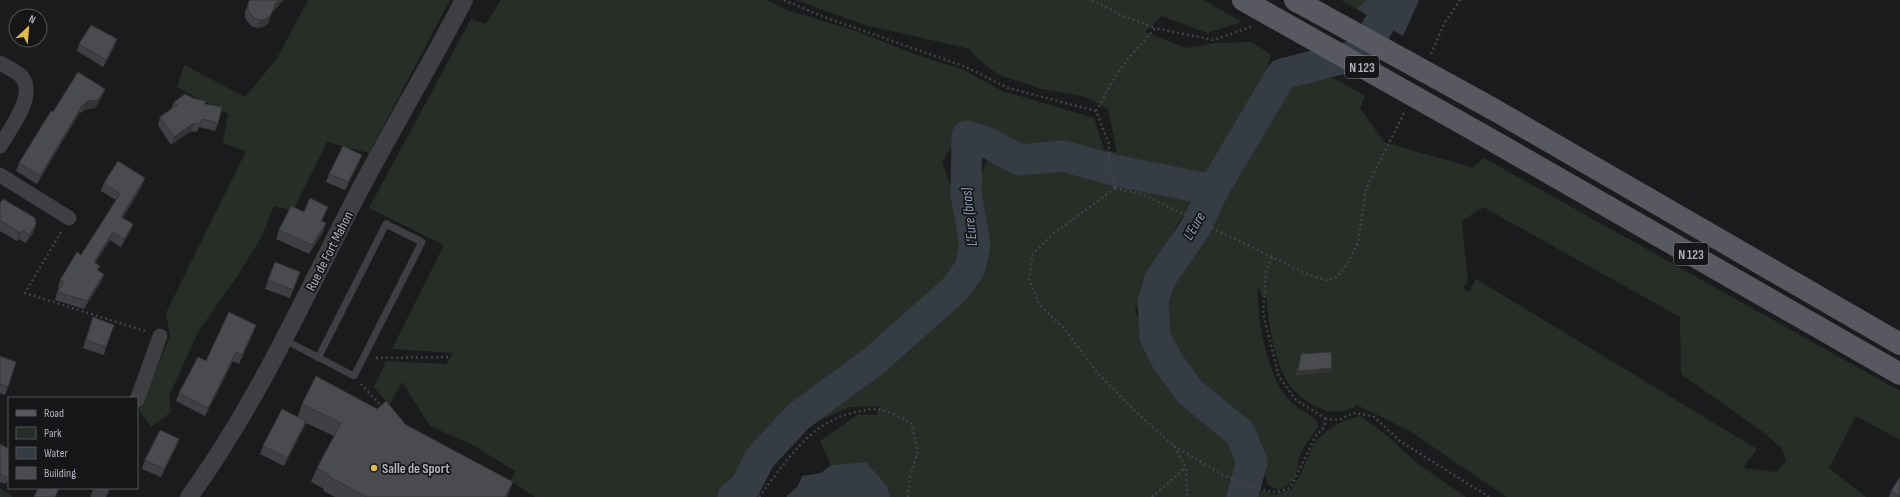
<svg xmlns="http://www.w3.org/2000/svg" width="1900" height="497" font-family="'Sofia Sans Condensed',sans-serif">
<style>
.green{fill:#272e28;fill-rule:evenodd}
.water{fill:#363c43}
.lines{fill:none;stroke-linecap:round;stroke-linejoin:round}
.river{stroke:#363c43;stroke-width:31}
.path{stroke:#424348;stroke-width:2.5;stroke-dasharray:2 3;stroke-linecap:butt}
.service{stroke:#3e3e43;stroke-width:7}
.minor{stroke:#3e3e43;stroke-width:15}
.tertiary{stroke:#3e3e43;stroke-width:18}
.primary{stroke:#585960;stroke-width:22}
.primary-bridge{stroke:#585960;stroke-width:22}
.wall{fill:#404044}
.shaded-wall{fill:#343437}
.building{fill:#4a4b4f;stroke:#343437}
.poi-dot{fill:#dfbc50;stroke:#161618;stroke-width:1.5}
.labels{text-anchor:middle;stroke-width:3.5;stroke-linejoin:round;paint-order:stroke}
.shield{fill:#161618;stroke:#81828a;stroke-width:1}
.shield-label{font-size:13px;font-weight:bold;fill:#afb1bb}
.street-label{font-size:14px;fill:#afb1bb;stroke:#161618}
.poi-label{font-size:14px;font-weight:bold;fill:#afb1bb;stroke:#161618;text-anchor:start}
.water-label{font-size:15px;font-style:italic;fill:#8a9bb1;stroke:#161618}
</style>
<rect width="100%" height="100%" fill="#1b1b1d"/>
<g class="green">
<path d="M 308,0 L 450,0 L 369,153 L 327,142 L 293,211 L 274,206 L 262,236 L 240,272 L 198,332 L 169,396 L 171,412 L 151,427 L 139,410 L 170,337 L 166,313 L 246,151 L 223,143 L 228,114 L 177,87 L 184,65 L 245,97 L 276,60 Z"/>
<path d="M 501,0 L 767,0 L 784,9 L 856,31 L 917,55 L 964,70 L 1002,91 L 1094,118 L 1104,149 L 1117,153 L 1108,109 L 1086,97 L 1042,89 L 999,75 L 974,56 L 970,49 L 865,25 L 796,0 L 1204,0 L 1242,22 L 1207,33 L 1162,16 L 1145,32 L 1186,48 L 1215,43 L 1252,42 L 1271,55 L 1260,92 L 1241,114 L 1229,145 L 1199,201 L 1179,222 L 1152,268 L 1135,310 L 1152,357 L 1176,391 L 1197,404 L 1232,436 L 1242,459 L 1233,497 L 890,497 L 887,486 L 866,462 L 831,465 L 820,441 L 857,415 L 877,415 L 879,406 L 850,407 L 810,425 L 775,464 L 751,497 L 535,497 L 511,481 L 515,471 L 471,444 L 430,426 L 402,382 L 389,405 L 374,387 L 386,361 L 446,364 L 453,353 L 392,349 L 444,245 L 369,208 L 471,19 L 486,24 ZM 968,120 L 1003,152 L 986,162 L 974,192 L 978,288 L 967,229 L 942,162 Z"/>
<path d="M 1341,0 L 1366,0 L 1357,9 Z"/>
<path d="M 1317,72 L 1339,81 L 1365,96 L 1360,108 L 1384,142 L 1470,167 L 1471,169 L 1484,158 L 1900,391 L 1900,440 L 1856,416 L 1829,468 L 1866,497 L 1507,497 L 1408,430 L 1357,405 C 1346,413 1333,414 1320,408 C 1276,392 1271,339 1266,298 L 1262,297 L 1258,286 C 1257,319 1266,375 1289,400 C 1296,408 1308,413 1316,420 L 1318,427 C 1312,436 1303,446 1300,456 C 1294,476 1301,480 1278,490 L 1268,485 L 1256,446 L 1240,414 L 1213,398 L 1182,374 L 1167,344 L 1158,308 L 1171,279 L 1197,248 L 1204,234 L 1204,218 L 1221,191 L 1237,159 L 1267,114 L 1286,80 ZM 1483,207 L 1680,317 L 1681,374 L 1767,435 L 1782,449 L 1786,461 L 1776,472 L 1743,468 L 1757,449 L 1476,279 L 1469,292 L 1462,288 L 1468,283 L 1462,221 Z"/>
<path d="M 1360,416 L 1385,434 L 1418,464 L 1466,497 L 1248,497 L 1250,486 L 1274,495 L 1292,489 L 1303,469 L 1314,443 L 1328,430 L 1343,421 Z"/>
<path d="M 0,488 L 13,497 L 0,497 Z"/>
</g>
<g class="water">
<path d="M 1366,0 L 1419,0 L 1403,36 L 1357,9 Z"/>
<path d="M 866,462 L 887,486 L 890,497 L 786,497 L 798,486 L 802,476 L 821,473 L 831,465 Z"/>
</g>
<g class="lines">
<g class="river">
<path d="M 733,497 L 745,487 L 760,458 L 799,416 L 874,361 L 956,288 L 970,268 L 975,244 L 966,194 L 967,136 L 984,141 L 1020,160 L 1063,156 L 1113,170 L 1213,190"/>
<path d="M 1242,497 L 1252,462 L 1240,433 L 1190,392 L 1168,362 L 1155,337 L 1153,302 L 1160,279 L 1196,227 L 1213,190 L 1282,74 L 1361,54 L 1394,0"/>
</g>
<g class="path">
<path d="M 784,0 L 824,17 L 966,67 L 1008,88 L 1096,111"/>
<path d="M 1092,0 L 1121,15 L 1155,28"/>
<path d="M 1431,54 L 1444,24 L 1460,0"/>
<path d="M 1115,188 L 1142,194 L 1272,257 L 1309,275 L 1327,280 L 1337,277 L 1348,263 L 1358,243 L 1366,189 L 1404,113"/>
<path d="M 1115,188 L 1052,235 L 1033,254 L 1029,279 L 1039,304 L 1063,327 L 1097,372 L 1135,411 L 1174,446 L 1186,468 L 1187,497"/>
<path d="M 1115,188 L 1109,163 L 1109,144 L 1096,111 C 1103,101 1107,89 1114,79 C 1125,60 1141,45 1155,28 L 1213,40 L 1251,27"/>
<path d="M 61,232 L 25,293 L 145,331"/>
<path d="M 1272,257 L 1266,271 L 1263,313 L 1279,377 L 1296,400 L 1326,419"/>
<path d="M 376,358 L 450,357"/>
<path d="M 361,384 L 382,407"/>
<path d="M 1174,446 L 1223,475 L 1266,491 L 1278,492 L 1291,487 L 1315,437 L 1324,427 L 1326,419 L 1339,420 L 1353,413 L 1373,416 L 1400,441 L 1489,497"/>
<path d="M 759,497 C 785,463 810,421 856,412 C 862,411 868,409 874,409 C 888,410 900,417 911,423 L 918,451 L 910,476 L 908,497"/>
<path d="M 1152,497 L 1185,468"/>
</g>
<path class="service" d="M 283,339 L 354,376 L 422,242 L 386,224 L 318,358"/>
<g class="minor">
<path d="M 0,63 C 7,67 16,71 21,76 C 38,94 9,130 0,146"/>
<path d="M 0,175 L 69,218"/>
<path d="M 137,400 L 160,336"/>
<path d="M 98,497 L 102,488"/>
</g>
<path class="tertiary" d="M 189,497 C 256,405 303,300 355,199 C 390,132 429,67 464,0"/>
<g class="primary">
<path d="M 1493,109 L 1900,344"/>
<path d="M 1481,134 L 1900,374"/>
</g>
<g class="primary-bridge">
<path d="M 1243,0 L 1481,134"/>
<path d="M 1295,0 L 1493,109"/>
</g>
</g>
<g class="wall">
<path d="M 250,0 L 283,0 L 281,3 L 272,12 L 268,24 L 263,27 L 257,28 L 251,26 L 245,18 L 245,12 Z"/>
<path d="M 79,44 L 115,46 L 103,67 L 77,51 Z"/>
<path d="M 105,89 L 102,97 L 95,108 L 84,110 L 81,113 L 80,112 L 37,184 L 16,171 L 19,163 L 53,112 Z"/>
<path d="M 193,98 L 205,104 L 218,123 L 215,131 L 199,127 L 197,132 L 191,131 L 171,145 L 158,125 L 160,117 L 171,109 L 174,102 Z"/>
<path d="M 359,163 L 345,190 L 326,182 L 329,174 Z"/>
<path d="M 145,178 L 142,186 L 123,218 L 133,224 L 130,232 L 121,247 L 110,240 L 95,263 L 98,271 L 104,274 L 101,282 L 84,309 L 55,300 L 57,292 L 59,289 L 58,288 L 60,280 L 81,255 L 116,200 L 101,191 L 104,183 Z"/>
<path d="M 0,203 L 36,224 L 33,233 L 26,243 L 19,239 L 17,241 L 0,231 Z"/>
<path d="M 304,212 L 325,215 L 322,221 L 326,223 L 323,232 L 309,254 L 276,239 L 279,230 Z"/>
<path d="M 275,262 L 297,280 L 290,298 L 265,289 Z"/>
<path d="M 90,325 L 106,347 L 104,355 L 83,348 Z"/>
<path d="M 256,325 L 253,333 L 239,364 L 233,361 L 205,416 L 176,401 L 179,393 L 206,361 Z"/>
<path d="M 1301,354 L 1332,368 L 1330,372 L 1296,375 L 1300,359 Z"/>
<path d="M 0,356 L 8,387 L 5,395 L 0,393 Z"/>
<path d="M 302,404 L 377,409 L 513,482 L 507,497 L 335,497 L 323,491 L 324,489 L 311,482 L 317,468 L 334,436 L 306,423 L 303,429 L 284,466 L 260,454 L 263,446 L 298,416 Z"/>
<path d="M 179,439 L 176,447 L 161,477 L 142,469 L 145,460 Z"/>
<path d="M 0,444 L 9,449 L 9,477 L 6,484 L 0,482 Z"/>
<path d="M 1900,477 L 1900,497 L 1889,497 L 1891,491 Z"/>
</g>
<g class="shaded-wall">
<path d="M 280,0 L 283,0 L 281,3 L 272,13 L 275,4 Z"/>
<path d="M 271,15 L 268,24 L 263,27 L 257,28 L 260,20 Z"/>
<path d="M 117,39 L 115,46 L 103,67 L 106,60 Z"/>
<path d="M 105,89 L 102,97 L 95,108 L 84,110 L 81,113 L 84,105 L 87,101 Z"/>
<path d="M 83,104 L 80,112 L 37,184 L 40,176 Z"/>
<path d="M 194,123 L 191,131 L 171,145 L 174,137 Z"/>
<path d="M 362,155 L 359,163 L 345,190 L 348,182 Z"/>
<path d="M 145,178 L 142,186 L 118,225 L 121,217 Z"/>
<path d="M 328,207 L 325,215 L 318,229 L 321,221 Z"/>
<path d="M 326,223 L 323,232 L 309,254 L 312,245 Z"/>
<path d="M 36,224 L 33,233 L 26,243 L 29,235 Z"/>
<path d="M 133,224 L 130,232 L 121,247 L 124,239 Z"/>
<path d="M 22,230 L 19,239 L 17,241 L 20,233 Z"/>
<path d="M 113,232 L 110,240 L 91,270 L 94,262 Z"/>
<path d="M 104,274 L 101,282 L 84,309 L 87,301 Z"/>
<path d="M 256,325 L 253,333 L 239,364 L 242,355 Z"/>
<path d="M 236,352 L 233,361 L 205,416 L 208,408 Z"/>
<path d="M 1332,368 L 1330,372 L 1296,375 L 1298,371 Z"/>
<path d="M 306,421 L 303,429 L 284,466 L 287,458 Z"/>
<path d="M 179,439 L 176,447 L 161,477 L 164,469 Z"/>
<path d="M 513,482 L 507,497 L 505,497 Z"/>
</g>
<g class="building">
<path d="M 250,0 L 280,0 L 275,4 L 271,15 L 266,19 L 260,20 L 254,18 L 248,10 L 248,3 Z"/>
<path d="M 91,25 L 117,39 L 106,60 L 79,44 Z"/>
<path d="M 78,72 L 105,89 L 98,100 L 87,101 L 84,105 L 83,104 L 40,176 L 19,163 L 51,111 L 53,112 Z"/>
<path d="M 185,94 L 193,98 L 205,101 L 205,104 L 222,107 L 218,123 L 202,119 L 200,124 L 194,123 L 174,137 L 160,117 L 177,105 L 174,102 Z"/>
<path d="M 343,146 L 362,155 L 348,182 L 329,174 Z"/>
<path d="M 118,161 L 145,178 L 121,217 L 133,224 L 124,239 L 113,232 L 94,262 L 100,266 L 97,270 L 104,274 L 87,301 L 57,292 L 64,282 L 60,280 L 77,252 L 81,255 L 120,194 L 104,183 Z"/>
<path d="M 310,198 L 328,207 L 321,221 L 326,223 L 312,245 L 279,230 L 291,206 L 304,212 Z"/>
<path d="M 3,199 L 35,218 L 36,224 L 29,235 L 22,230 L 20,233 L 0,220 L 0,203 Z"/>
<path d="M 275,262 L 300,272 L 293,290 L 268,280 Z"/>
<path d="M 229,312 L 256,325 L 242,355 L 236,352 L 208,408 L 179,393 L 198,357 L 206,361 Z"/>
<path d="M 93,317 L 114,325 L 106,347 L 86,340 Z"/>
<path d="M 1331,352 L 1332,368 L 1298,371 L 1301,354 Z"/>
<path d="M 0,356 L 16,362 L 8,387 L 0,384 Z"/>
<path d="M 316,376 L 377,409 L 386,401 L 406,425 L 513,482 L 505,497 L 367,497 L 328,476 L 329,475 L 317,468 L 341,423 L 302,404 Z"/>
<path d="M 282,409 L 306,421 L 287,458 L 263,446 Z"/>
<path d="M 160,430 L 179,439 L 164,469 L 145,460 Z"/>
<path d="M 0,444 L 9,449 L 9,475 L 8,477 L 0,474 Z"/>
<path d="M 1900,477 L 1900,497 L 1891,491 Z"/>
<path d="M 38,488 L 59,488 L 55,497 L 34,497 Z"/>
</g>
<circle class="poi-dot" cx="374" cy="468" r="4"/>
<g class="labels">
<g class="shield">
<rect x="1345" y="56" width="34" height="22" rx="3"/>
<rect x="1674" y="243" width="34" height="22" rx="3"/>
</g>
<g class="shield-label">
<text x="1362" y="72">N 123</text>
<text x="1691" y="259">N 123</text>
</g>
<g class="street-label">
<text transform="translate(329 251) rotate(-63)" y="5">Rue de Fort Mahon</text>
</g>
<g class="poi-label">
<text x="382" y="473">Salle de Sport</text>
</g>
<g class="water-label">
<text transform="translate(969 217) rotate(-96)" y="5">L'Eure (bras)</text>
<text transform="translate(1194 226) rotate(-60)" y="5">L'Eure</text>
</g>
</g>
<rect x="8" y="397" width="130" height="92" fill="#161618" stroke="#535459"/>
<rect x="16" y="410" width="20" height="6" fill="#585960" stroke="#535459"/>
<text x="44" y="417" font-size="12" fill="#afb1bb">Road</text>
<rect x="16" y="427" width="20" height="12" fill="#272e28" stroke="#535459"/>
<text x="44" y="437" font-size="12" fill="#afb1bb">Park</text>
<rect x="16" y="447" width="20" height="12" fill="#363c43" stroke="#535459"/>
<text x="44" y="457" font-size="12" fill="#afb1bb">Water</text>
<rect x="16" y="467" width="20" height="12" fill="#4a4b4f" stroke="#535459"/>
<text x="44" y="477" font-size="12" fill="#afb1bb">Building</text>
<g transform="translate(28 28) rotate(26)"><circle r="19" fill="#161618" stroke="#535459"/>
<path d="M0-3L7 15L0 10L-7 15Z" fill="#dfbc50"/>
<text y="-6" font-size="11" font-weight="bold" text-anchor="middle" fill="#afb1bb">N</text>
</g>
</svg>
